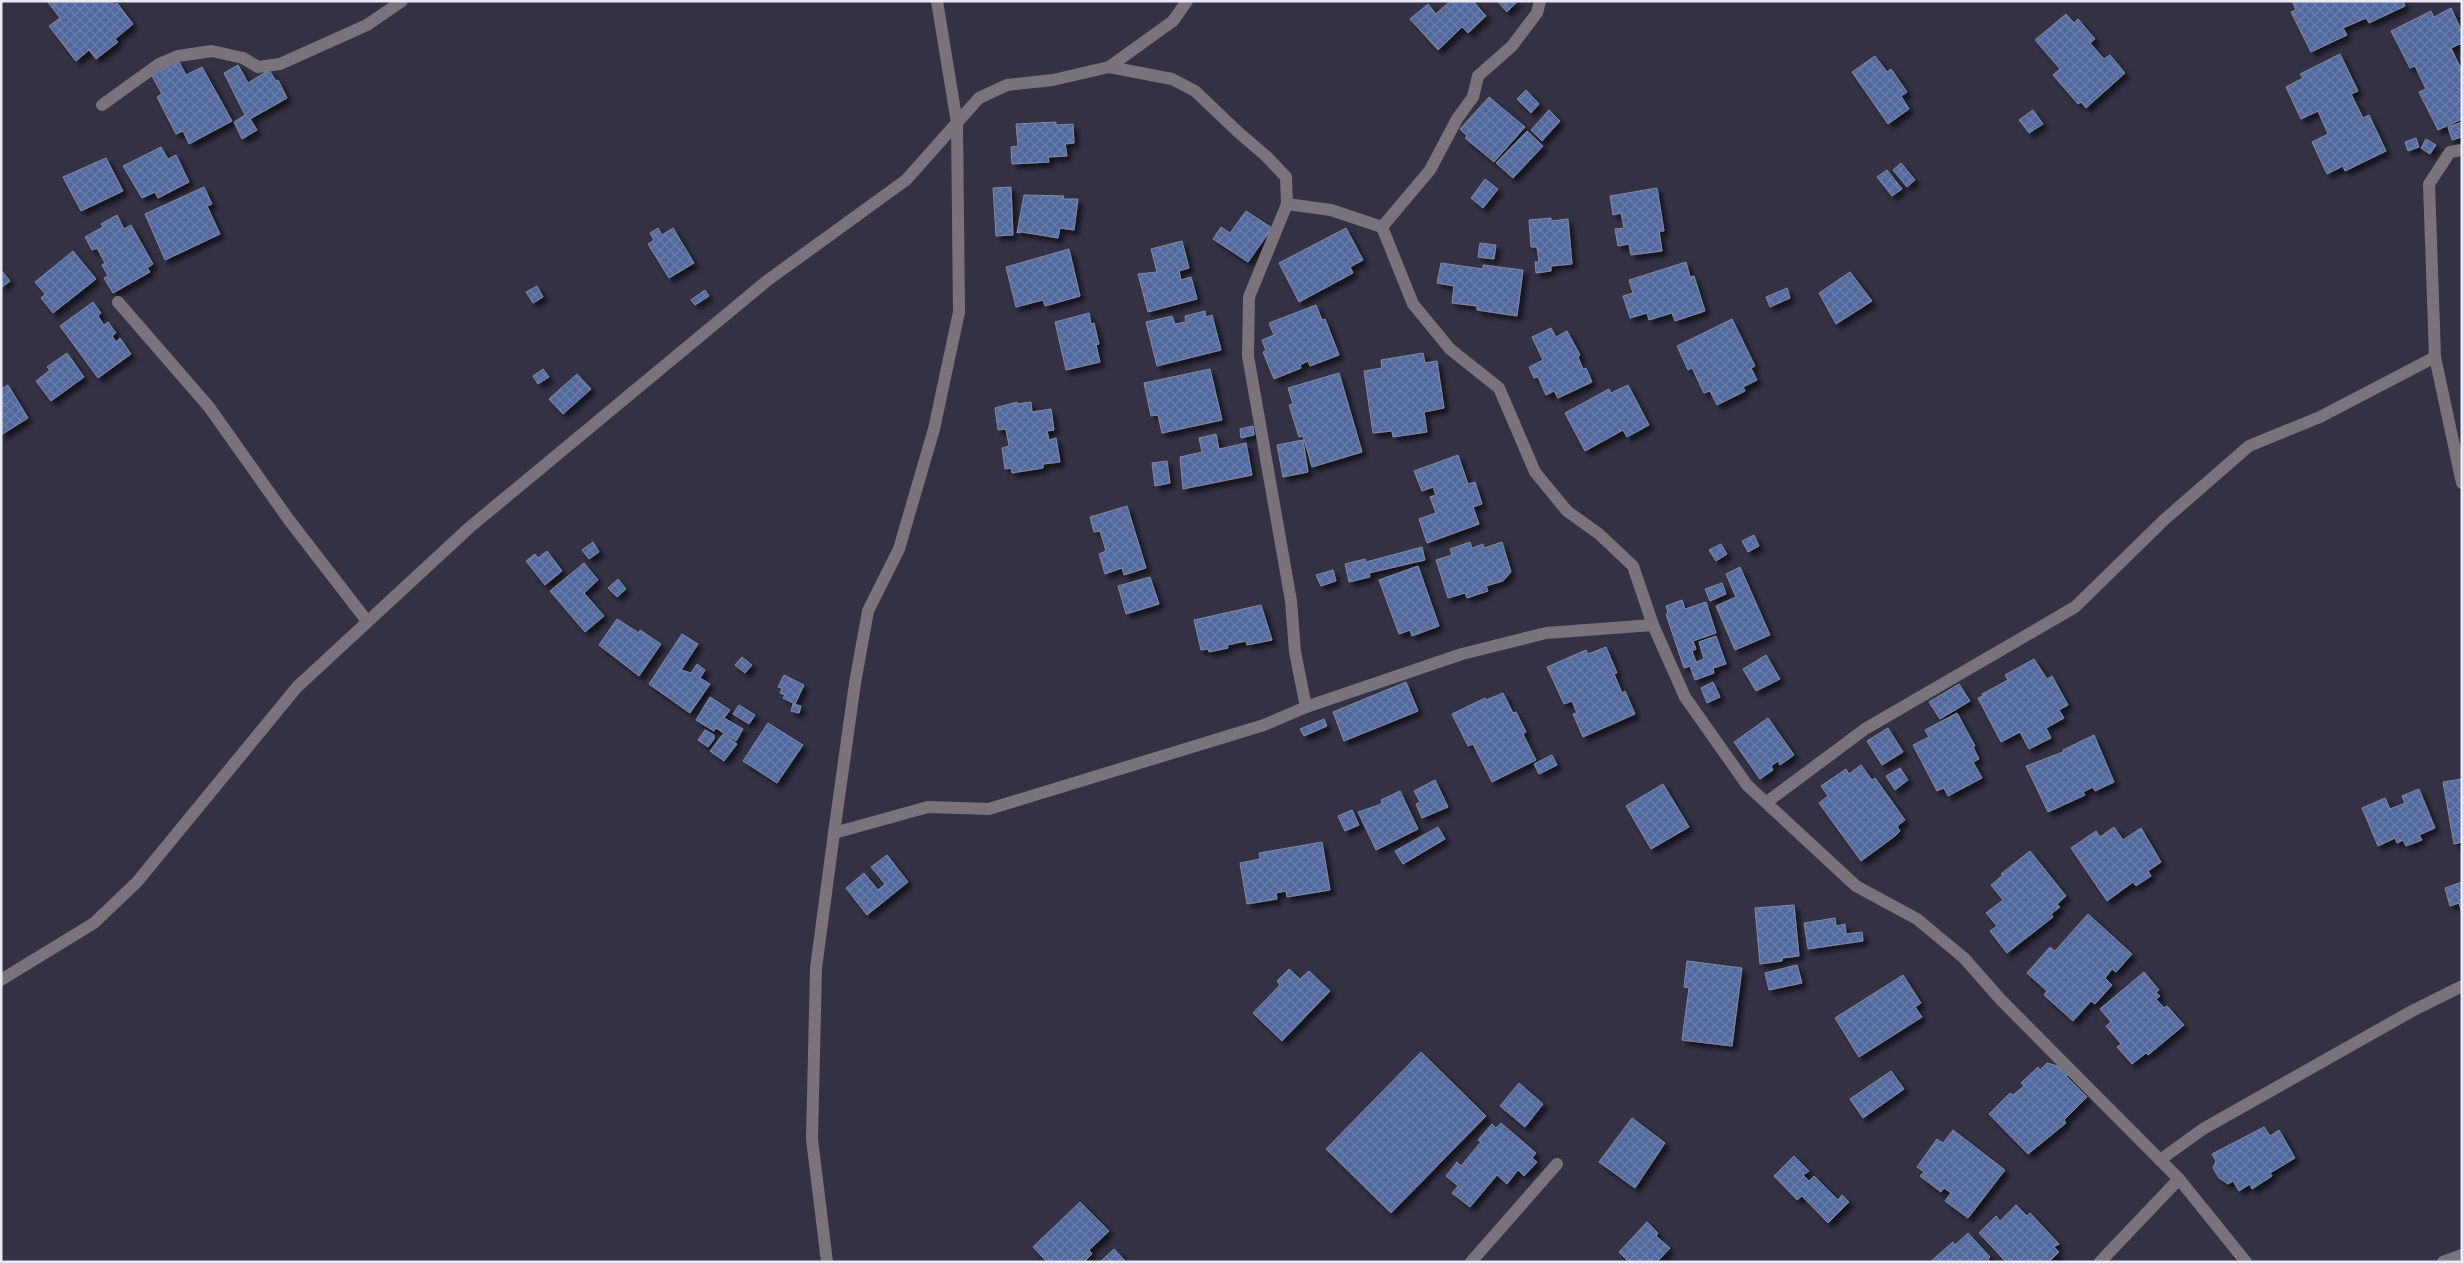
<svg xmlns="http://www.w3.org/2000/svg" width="2463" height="1263" font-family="'Alegreya Sans',sans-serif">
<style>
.building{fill:url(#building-cross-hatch);stroke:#818ba1;filter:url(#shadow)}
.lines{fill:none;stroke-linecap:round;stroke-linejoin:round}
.minor{stroke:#7a737c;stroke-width:12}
</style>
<defs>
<pattern id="building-cross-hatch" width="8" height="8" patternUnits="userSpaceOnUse" patternTransform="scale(1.25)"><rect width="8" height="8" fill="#52689e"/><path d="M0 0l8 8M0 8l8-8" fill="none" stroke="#6b7eac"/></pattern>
<filter id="shadow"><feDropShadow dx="4.5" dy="4.5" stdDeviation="2.5" flood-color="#0009"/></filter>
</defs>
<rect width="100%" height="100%" fill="#343145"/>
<g class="building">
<path d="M 47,1 L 112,1 L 114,5 L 117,3 L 133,24 L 115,39 L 118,42 L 96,59 L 89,50 L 76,61 L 49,26 L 60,18 Z"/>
<path d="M 1450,1 L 1473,1 L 1486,16 L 1468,33 L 1462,27 L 1438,50 L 1410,19 L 1428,4 L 1436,14 Z"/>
<path d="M 1497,1 L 1518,1 L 1507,12 Z"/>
<path d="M 2292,1 L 2403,1 L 2405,6 L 2369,23 L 2366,18 L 2343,28 L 2347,35 L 2311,52 L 2291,12 L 2296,10 Z"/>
<path d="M 2451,8 L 2462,32 L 2462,43 L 2451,48 L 2462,71 L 2462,119 L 2438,130 L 2419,92 L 2426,89 L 2415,66 L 2410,68 L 2391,31 L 2431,11 L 2434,17 Z"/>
<path d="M 2066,14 L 2074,23 L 2078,19 L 2095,39 L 2090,43 L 2104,59 L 2110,55 L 2125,73 L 2086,108 L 2081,102 L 2078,104 L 2053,75 L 2060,69 L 2035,40 Z"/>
<path d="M 2340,54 L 2358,91 L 2351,94 L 2363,118 L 2369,115 L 2386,151 L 2345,171 L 2343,166 L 2327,174 L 2312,142 L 2328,134 L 2318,111 L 2301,119 L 2286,87 L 2303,78 L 2300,74 Z"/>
<path d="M 1875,56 L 1887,72 L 1891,69 L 1907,92 L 1901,96 L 1909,109 L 1888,124 L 1852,72 Z"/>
<path d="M 178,60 L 186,75 L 202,67 L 232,121 L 189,144 L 183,131 L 176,134 L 157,97 L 162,94 L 152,76 Z"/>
<path d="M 238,65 L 248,83 L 269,70 L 276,81 L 278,80 L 287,98 L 250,119 L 257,130 L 242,139 L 234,122 L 245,115 L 224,73 Z"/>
<path d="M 1526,90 L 1539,104 L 1531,113 L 1517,99 Z"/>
<path d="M 1489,97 L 1525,127 L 1494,162 L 1465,138 L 1467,136 L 1460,129 Z"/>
<path d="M 1549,110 L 1560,121 L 1542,141 L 1531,130 Z"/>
<path d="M 2033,110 L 2043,124 L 2029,133 L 2019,120 Z"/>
<path d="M 1056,122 L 1056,125 L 1073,124 L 1074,143 L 1065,144 L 1067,156 L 1048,157 L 1049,162 L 1012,164 L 1011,147 L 1018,146 L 1016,124 Z"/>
<path d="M 2462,122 L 2462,137 L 2452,140 L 2448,127 Z"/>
<path d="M 1527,131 L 1543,146 L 1513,178 L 1496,163 Z"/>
<path d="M 2416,138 L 2419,147 L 2408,151 L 2405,142 Z"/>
<path d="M 2426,139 L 2436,145 L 2430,154 L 2421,148 Z"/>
<path d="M 161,147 L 168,159 L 176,155 L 189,182 L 158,198 L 155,192 L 142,198 L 123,166 Z"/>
<path d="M 106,158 L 123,191 L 81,211 L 63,177 Z"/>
<path d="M 1901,163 L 1915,180 L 1907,187 L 1893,170 Z"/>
<path d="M 1887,170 L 1902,189 L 1892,196 L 1877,177 Z"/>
<path d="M 1485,179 L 1498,189 L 1483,208 L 1471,198 Z"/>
<path d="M 204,187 L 212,204 L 207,206 L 220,234 L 165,260 L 145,214 Z"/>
<path d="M 1011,187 L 1013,235 L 996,236 L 993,188 Z"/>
<path d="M 1657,188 L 1664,231 L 1659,231 L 1662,251 L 1631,255 L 1629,244 L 1618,246 L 1615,229 L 1624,228 L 1621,213 L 1613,215 L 1610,196 Z"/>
<path d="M 1024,195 L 1064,196 L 1063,199 L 1078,199 L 1074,230 L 1060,228 L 1058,238 L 1022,232 L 1017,233 Z"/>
<path d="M 1246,211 L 1272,228 L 1248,262 L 1213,239 L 1221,227 L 1230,233 Z"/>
<path d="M 117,215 L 124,229 L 131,225 L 153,264 L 147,268 L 150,272 L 113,293 L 104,278 L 108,276 L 102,265 L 105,263 L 97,248 L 92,250 L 85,237 L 103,227 L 101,224 Z"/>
<path d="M 1551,218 L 1551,221 L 1568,219 L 1572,264 L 1551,266 L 1551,271 L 1536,273 L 1535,262 L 1539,262 L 1537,247 L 1531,247 L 1529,220 Z"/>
<path d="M 658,228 L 662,235 L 673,228 L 694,263 L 669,278 L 648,244 L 654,240 L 650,233 Z"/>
<path d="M 1346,228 L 1363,260 L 1350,267 L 1353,273 L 1299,302 L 1279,263 Z"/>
<path d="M 1182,241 L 1189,268 L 1179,271 L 1181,280 L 1191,277 L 1197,299 L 1148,312 L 1138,274 L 1157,272 L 1151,249 Z"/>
<path d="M 1480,243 L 1496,245 L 1494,259 L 1478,257 Z"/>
<path d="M 1069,249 L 1080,296 L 1045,306 L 1043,300 L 1016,307 L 1006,267 Z"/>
<path d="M 73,251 L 96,279 L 53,313 L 41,298 L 45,294 L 35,282 Z"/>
<path d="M 1686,262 L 1690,277 L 1694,276 L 1705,311 L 1675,321 L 1672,313 L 1649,320 L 1647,313 L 1630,318 L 1623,296 L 1633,293 L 1629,280 Z"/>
<path d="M 1441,263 L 1483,269 L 1483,265 L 1523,270 L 1517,316 L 1477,310 L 1477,306 L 1452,303 L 1454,286 L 1437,283 Z"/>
<path d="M 1,270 L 10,281 L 1,288 Z"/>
<path d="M 1850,272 L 1872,301 L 1836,324 L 1819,293 Z"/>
<path d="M 537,286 L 543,297 L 533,303 L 526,292 Z"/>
<path d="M 1787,288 L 1790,298 L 1770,307 L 1766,297 Z"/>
<path d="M 705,290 L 709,296 L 695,305 L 691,300 Z"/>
<path d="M 93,302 L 101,313 L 98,316 L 104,325 L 108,322 L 116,333 L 112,336 L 116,342 L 120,338 L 131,354 L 98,378 L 60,326 Z"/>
<path d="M 1316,305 L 1322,320 L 1325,319 L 1339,355 L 1310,366 L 1308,361 L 1300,365 L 1301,368 L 1274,379 L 1263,352 L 1266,351 L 1262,340 L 1274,335 L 1269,323 Z"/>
<path d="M 1205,311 L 1206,317 L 1212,315 L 1221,350 L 1157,366 L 1146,322 L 1172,316 L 1175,324 L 1186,322 L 1185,316 Z"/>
<path d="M 1089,313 L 1091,324 L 1094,323 L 1099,344 L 1096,345 L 1100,362 L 1066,370 L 1055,322 Z"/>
<path d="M 1732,319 L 1755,366 L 1751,368 L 1757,380 L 1743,387 L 1745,391 L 1717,405 L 1710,391 L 1704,393 L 1692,368 L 1688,370 L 1677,346 Z"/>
<path d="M 1551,328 L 1556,337 L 1567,331 L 1580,355 L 1578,357 L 1583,369 L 1586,368 L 1592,382 L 1558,398 L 1554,391 L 1546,395 L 1538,377 L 1534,378 L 1529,367 L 1543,360 L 1532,337 Z"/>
<path d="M 67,353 L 84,377 L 51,401 L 36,381 L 50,370 L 47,367 Z"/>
<path d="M 1423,353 L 1425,363 L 1437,361 L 1444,408 L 1424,412 L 1427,432 L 1393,437 L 1392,431 L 1373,433 L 1364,371 L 1382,368 L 1381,360 Z"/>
<path d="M 543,369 L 549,377 L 538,384 L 533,376 Z"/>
<path d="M 1210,369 L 1222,420 L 1162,433 L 1158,415 L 1151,416 L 1144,383 Z"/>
<path d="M 1339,373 L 1362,452 L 1312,467 L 1303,436 L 1299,437 L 1289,405 L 1293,404 L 1288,388 Z"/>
<path d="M 577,374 L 591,389 L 563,414 L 549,399 Z"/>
<path d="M 8,385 L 28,418 L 1,435 L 1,389 Z"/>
<path d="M 1628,385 L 1649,425 L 1627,437 L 1623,430 L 1585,451 L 1565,413 L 1609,389 L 1611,393 Z"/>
<path d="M 1017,402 L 1017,404 L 1031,402 L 1032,412 L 1051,409 L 1054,430 L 1047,431 L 1049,440 L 1056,438 L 1060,462 L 1043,464 L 1043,468 L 1012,473 L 1011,468 L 1005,469 L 1002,448 L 1009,446 L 1006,429 L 998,430 L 995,408 Z"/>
<path d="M 1253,426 L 1254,435 L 1241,438 L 1240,429 Z"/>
<path d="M 1216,434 L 1219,449 L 1246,443 L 1252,475 L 1183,489 L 1180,457 L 1202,452 L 1199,438 Z"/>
<path d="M 1303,440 L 1308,472 L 1283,477 L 1277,445 Z"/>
<path d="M 1458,455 L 1468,484 L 1475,482 L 1482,504 L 1473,507 L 1479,524 L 1427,543 L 1419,519 L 1436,513 L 1430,497 L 1436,495 L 1433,487 L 1422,491 L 1414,471 Z"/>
<path d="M 1167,461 L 1170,483 L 1155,486 L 1152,463 Z"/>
<path d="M 1127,506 L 1146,568 L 1124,575 L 1122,568 L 1105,574 L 1099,554 L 1106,551 L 1100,531 L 1094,532 L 1090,517 Z"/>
<path d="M 1754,535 L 1759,546 L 1748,552 L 1742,541 Z"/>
<path d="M 593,542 L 599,552 L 589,559 L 582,550 Z"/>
<path d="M 1470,542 L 1472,548 L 1483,544 L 1484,548 L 1502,542 L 1511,572 L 1503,581 L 1486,586 L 1488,591 L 1467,598 L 1465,593 L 1448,598 L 1436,560 L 1452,555 L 1450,549 Z"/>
<path d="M 1721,544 L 1727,554 L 1716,561 L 1709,550 Z"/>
<path d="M 1422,547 L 1425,560 L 1369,573 L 1370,577 L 1349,582 L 1345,564 L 1365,559 L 1366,562 Z"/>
<path d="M 547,551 L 562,571 L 545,585 L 526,561 L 535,554 L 538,558 Z"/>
<path d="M 584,563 L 598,580 L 584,593 L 604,616 L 585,632 L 550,591 Z"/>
<path d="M 1418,566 L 1439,626 L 1412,636 L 1410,630 L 1399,634 L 1379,580 Z"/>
<path d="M 1740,567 L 1770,635 L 1735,650 L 1716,606 L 1736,597 L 1726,574 Z"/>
<path d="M 1333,570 L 1336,581 L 1321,586 L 1316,575 Z"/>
<path d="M 1150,577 L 1159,604 L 1126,614 L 1118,586 Z"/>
<path d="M 618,579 L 626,589 L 617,597 L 608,588 Z"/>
<path d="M 1722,583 L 1726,594 L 1710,601 L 1705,589 Z"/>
<path d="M 1682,600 L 1685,609 L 1706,602 L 1716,633 L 1693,641 L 1696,649 L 1692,651 L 1696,662 L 1704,659 L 1699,642 L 1716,636 L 1726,664 L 1713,668 L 1714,673 L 1695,680 L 1690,666 L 1684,668 L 1666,614 L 1668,613 L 1666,606 Z"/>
<path d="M 1261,605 L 1272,640 L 1247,645 L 1246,641 L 1227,645 L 1228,648 L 1209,652 L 1208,649 L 1201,650 L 1194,620 Z"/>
<path d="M 617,619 L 639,633 L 640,630 L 661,644 L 639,676 L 599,645 Z"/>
<path d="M 682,634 L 698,644 L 681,670 L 691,673 L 697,664 L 705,670 L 700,678 L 710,684 L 690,713 L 649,684 Z"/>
<path d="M 1606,647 L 1617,673 L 1614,674 L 1622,693 L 1625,691 L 1635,714 L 1583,737 L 1573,714 L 1577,713 L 1572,701 L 1564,704 L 1547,667 L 1586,650 L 1588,654 Z"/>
<path d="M 1766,655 L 1780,679 L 1756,691 L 1743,669 Z"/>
<path d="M 742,657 L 752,665 L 745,673 L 735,665 Z"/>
<path d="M 2034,659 L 2047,679 L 2052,676 L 2068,705 L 2059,710 L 2064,718 L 2046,728 L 2051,738 L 2029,749 L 2020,732 L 2001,742 L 1978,698 L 1983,696 L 1982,694 L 2008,680 L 2005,675 Z"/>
<path d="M 784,675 L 804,685 L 795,704 L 783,698 L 785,695 L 780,693 L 782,688 L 778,687 Z"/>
<path d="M 1406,682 L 1418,711 L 1344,741 L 1333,712 Z"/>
<path d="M 1713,682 L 1720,697 L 1707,703 L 1701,688 Z"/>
<path d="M 1959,684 L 1970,701 L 1940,719 L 1929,702 Z"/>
<path d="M 1503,693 L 1513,713 L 1516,712 L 1526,732 L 1523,734 L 1536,760 L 1492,782 L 1473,744 L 1468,746 L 1452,714 L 1485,698 L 1486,700 Z"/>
<path d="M 710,697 L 730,710 L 724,718 L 743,729 L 736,741 L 716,728 L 714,731 L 696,720 Z"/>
<path d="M 793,704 L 801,706 L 799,713 L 791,711 Z"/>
<path d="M 739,705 L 755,715 L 749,724 L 733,714 Z"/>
<path d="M 1957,713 L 1975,746 L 1973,747 L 1979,759 L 1973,762 L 1982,778 L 1948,796 L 1944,788 L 1937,791 L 1913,745 L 1929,737 L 1925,730 Z"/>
<path d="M 1768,718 L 1794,755 L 1780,765 L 1778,761 L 1771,766 L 1773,770 L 1760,779 L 1734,742 Z"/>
<path d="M 1324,719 L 1327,726 L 1304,736 L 1300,729 Z"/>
<path d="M 768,723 L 803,745 L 777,783 L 743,761 Z"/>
<path d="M 1888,728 L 1903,752 L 1882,765 L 1867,741 Z"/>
<path d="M 705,730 L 714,735 L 714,739 L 708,747 L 698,740 Z"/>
<path d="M 723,734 L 737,744 L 724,761 L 710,751 Z"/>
<path d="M 2094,735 L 2114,782 L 2095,791 L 2093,787 L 2083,792 L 2085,795 L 2048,812 L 2026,766 L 2063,752 L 2063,750 Z"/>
<path d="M 1552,755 L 1557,765 L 1539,774 L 1534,764 Z"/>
<path d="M 1861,765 L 1872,780 L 1875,778 L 1905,820 L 1897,826 L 1900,831 L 1895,836 L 1861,861 L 1819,803 L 1828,796 L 1821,786 L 1846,769 L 1849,774 Z"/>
<path d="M 1900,768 L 1908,780 L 1895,790 L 1886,776 Z"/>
<path d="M 2462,779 L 2462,842 L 2454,844 L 2443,782 Z"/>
<path d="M 1435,780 L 1448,807 L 1422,818 L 1416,804 L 1420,802 L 1414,791 Z"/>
<path d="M 1663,784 L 1689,827 L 1651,849 L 1626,806 Z"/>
<path d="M 2419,789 L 2435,828 L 2419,835 L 2422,840 L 2406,846 L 2403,840 L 2397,843 L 2395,838 L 2378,846 L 2362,808 L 2385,798 L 2390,809 L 2405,803 L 2402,796 Z"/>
<path d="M 1400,791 L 1418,829 L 1376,850 L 1358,812 L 1379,805 L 1382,803 L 1381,800 Z"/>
<path d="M 1352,810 L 1359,825 L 1345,831 L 1338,816 Z"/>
<path d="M 1438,827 L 1445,839 L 1403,864 L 1395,851 Z"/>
<path d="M 2114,827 L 2123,840 L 2141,828 L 2161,862 L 2148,871 L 2151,876 L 2136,886 L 2133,882 L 2107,901 L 2071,848 L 2096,831 L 2100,837 Z"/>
<path d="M 1322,842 L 1330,890 L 1287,897 L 1286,891 L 1276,893 L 1277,899 L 1247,904 L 1240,863 L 1260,859 L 1259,853 Z"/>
<path d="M 2030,851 L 2066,896 L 2057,904 L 2060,907 L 2051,914 L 2053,917 L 2007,953 L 1990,931 L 1997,926 L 1986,913 L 2003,900 L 1991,885 L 2003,875 L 2001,874 Z"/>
<path d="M 887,855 L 908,882 L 867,915 L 846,888 L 864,873 L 878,890 L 885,884 L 871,867 Z"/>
<path d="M 2462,882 L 2462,913 L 2459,903 L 2450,906 L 2445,888 Z"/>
<path d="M 1794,905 L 1799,956 L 1782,958 L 1782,961 L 1760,964 L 1755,908 Z"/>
<path d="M 2088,914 L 2132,954 L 2116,972 L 2112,969 L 2105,978 L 2112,985 L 2095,1004 L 2091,1001 L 2073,1021 L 2044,995 L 2047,991 L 2027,973 L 2050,947 L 2055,951 Z"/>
<path d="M 1835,918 L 1836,926 L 1845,924 L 1846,934 L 1862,932 L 1863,941 L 1808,949 L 1804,923 Z"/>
<path d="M 1687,961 L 1742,968 L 1732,1046 L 1682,1040 L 1689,988 L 1684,987 Z"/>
<path d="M 1797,965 L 1802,983 L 1769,990 L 1765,973 Z"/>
<path d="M 1289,969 L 1300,979 L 1309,971 L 1330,991 L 1282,1041 L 1253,1013 L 1280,985 L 1277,981 Z"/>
<path d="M 2144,972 L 2159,990 L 2156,992 L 2160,996 L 2156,999 L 2164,1008 L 2167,1006 L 2184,1025 L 2148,1055 L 2146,1053 L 2132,1064 L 2117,1047 L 2121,1044 L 2106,1026 L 2111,1022 L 2100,1009 Z"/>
<path d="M 1903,975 L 1921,1003 L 1915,1007 L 1922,1017 L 1859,1057 L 1835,1018 Z"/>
<path d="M 1421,1052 L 1486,1116 L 1391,1213 L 1326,1149 Z"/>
<path d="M 2047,1063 L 2061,1067 L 2068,1075 L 2066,1076 L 2087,1097 L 2064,1120 L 2066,1123 L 2028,1154 L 1989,1114 L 2010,1093 L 2013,1095 L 2024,1086 L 2021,1083 L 2038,1067 L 2040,1070 Z"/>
<path d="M 1891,1071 L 1904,1089 L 1863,1118 L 1850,1099 Z"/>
<path d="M 1519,1083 L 1543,1104 L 1525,1127 L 1500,1106 Z"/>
<path d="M 1632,1118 L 1665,1143 L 1635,1188 L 1599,1162 Z"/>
<path d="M 1501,1123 L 1536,1153 L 1532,1158 L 1537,1162 L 1524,1176 L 1518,1170 L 1507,1184 L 1497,1175 L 1470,1207 L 1452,1193 L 1458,1186 L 1446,1176 L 1457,1162 L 1461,1166 L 1481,1142 L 1478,1140 L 1492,1124 L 1496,1128 Z"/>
<path d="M 2264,1127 L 2270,1136 L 2279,1130 L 2295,1158 L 2270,1173 L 2272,1176 L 2252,1189 L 2250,1184 L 2239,1191 L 2233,1181 L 2228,1184 L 2219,1178 L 2213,1168 L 2216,1161 L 2212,1154 Z"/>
<path d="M 1953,1130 L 2005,1170 L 1968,1218 L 1945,1201 L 1951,1193 L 1944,1188 L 1941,1192 L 1920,1176 L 1924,1172 L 1917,1167 L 1937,1139 L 1943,1143 Z"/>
<path d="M 1794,1156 L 1809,1171 L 1803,1175 L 1809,1181 L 1814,1176 L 1838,1200 L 1842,1195 L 1849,1202 L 1828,1223 L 1802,1196 L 1797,1200 L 1774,1176 Z"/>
<path d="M 1080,1202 L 1109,1231 L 1089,1250 L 1092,1254 L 1084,1262 L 1047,1262 L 1033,1247 Z"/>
<path d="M 2016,1205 L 2027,1216 L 2030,1213 L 2059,1244 L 2054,1247 L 2059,1252 L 2049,1262 L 2012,1262 L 2010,1259 L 2006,1262 L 1979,1233 L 1996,1216 L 2000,1221 Z"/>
<path d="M 1647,1222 L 1658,1233 L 1656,1236 L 1670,1248 L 1657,1262 L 1629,1262 L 1619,1252 Z"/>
<path d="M 1968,1233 L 1990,1257 L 1988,1259 L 1990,1262 L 1930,1262 L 1953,1242 L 1955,1245 Z"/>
<path d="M 1114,1249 L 1126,1262 L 1100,1262 Z"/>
</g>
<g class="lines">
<g class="minor">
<path d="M 1540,1 L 1537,13 L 1512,46 L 1478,76 L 1473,97 L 1457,119 L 1430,170 L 1382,227 L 1413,304 L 1450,349 L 1499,388 L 1535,472 L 1567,511 L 1599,534 L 1633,566 L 1653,625 L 1685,697 L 1747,785 L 1856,886 L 1917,919 L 1964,958 L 2001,1000 L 2179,1179 L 2246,1262"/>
<path d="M 1109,67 L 1172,79 L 1195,91 L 1238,132 L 1266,156 L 1286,177 L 1287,204"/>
<path d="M 102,105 L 159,64 L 178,56 L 212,51 L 243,58 L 258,67 L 280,64 L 367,25 L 402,1"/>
<path d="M 118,302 L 209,407 L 289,520 L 367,621"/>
<path d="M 2435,357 L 2462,483"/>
<path d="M 1306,707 L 1295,652 L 1291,601 L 1248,356 L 1249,297 L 1287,204 L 1331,210 L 1382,227"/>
<path d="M 1767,802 L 1865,729 L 2075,607 L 2164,520 L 2249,446 L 2320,417 L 2435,357 L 2429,184 L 2450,152 L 2462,150"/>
<path d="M 834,833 L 928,807 L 989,809 L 1264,725 L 1306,707 L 1462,654 L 1546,633 L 1653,625"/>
<path d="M 1,980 L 94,923 L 137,882 L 297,687 L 470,527 L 768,280 L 906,180 L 979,98 L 1007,85 L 1053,80 L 1109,67 L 1173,21 L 1187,1"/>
<path d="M 2160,1160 L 2203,1129 L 2412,1011 L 2462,986"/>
<path d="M 827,1262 L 812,1139 L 816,968 L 834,833 L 855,683 L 868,611 L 899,549 L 934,429 L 959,312 L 957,123 L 937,1"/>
<path d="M 1471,1262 L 1557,1164"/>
<path d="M 2100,1262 L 2179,1179"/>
<path d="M 2443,1262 L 2462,1255"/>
</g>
</g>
<rect width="2463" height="1263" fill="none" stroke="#eae9f6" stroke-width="5"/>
</svg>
